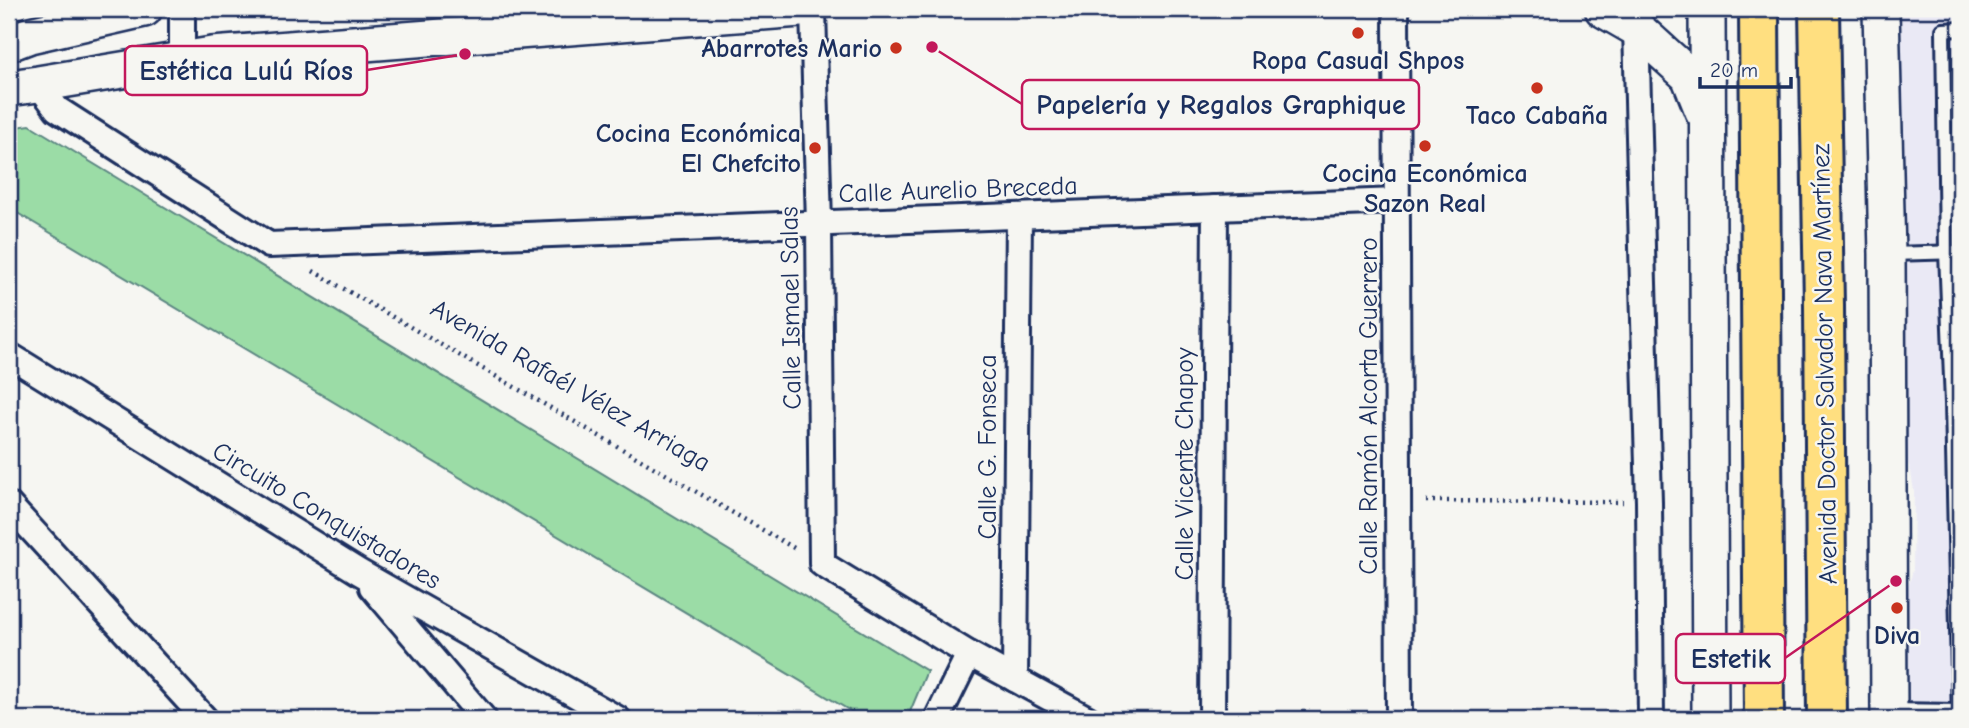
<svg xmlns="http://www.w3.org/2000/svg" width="1969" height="728" font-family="'Comic Neue',sans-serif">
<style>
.built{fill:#eae9f5}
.green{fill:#9bdca6;stroke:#5b8682;stroke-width:2}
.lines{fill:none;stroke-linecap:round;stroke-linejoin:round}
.lane-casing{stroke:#1b2f5e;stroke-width:18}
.street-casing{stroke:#1b2f5e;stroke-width:30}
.secondary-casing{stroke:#1b2f5e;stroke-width:40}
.highway-casing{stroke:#1b2f5e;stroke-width:44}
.path{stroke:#1b2f5e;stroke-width:4.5;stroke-dasharray:2 5;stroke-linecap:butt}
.lane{stroke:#f6f6f2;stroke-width:12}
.street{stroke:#f6f6f2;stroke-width:24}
.secondary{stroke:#f6f6f2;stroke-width:35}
.highway{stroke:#ffdf80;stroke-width:38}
.poi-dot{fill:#c8321e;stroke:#f6f6f2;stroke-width:2.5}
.labels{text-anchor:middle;stroke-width:5;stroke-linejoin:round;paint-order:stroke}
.poi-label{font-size:26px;font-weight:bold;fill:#1b2f5e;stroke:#f6f6f2}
.street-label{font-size:26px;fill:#1b2f5e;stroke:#f6f6f2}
.leader{fill:none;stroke:#c2185b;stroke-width:2.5}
.callout-dot{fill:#c2185b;stroke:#f6f6f2;stroke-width:2.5}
.callout{fill:#f6f6f2;stroke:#c2185b;stroke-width:2.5}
.callout-label{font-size:28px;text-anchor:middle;font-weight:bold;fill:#1b2f5e}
</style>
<rect width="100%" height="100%" fill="#f6f6f2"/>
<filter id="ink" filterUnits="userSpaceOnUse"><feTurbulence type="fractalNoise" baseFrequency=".0143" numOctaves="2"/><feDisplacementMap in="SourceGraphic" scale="14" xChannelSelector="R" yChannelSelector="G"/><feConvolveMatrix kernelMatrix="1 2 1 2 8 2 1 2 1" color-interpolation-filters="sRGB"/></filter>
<g filter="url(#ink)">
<path class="built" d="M 1905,9 L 1960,9 L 1960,719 L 1903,719 L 1901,612 L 1913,570 L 1914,492 L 1911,472 L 1902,444 L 1902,15 Z"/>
<path class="green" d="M 30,125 L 927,671 L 907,719 L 864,719 L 9,208 L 9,128 Z"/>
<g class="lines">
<g class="lane-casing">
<g id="lane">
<path d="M 1891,254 L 1960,252"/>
<path d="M 1890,710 L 1960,711"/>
<path d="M 1959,719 L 1952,403 L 1946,252 L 1943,30 L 1960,29"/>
</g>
</g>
<g class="street-casing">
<g id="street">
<path d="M 182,9 L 182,60"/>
<path d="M 813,9 L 819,224 L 822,564 L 969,654 L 1088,719"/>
<path d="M 1396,9 L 1399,719"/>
<path d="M 1636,28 L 1649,502 L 1651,719"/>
<path d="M 38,84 L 57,109 L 269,245 L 1397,201"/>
<path d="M 9,355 L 359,572 L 618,719"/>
<path d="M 9,505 L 205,719"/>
<path d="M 372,587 L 484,719"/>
<path d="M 1015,679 L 1019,216"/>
<path d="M 937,719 L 969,654"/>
<path d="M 1212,719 L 1215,208"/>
</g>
</g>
<g class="secondary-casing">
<g id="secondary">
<path d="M 1603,9 L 1636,28 L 1689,76 L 1703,111"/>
<path d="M 1707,9 L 1710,719"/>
<path d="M 1881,9 L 1887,254 L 1889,719"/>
<path d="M 9,43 L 30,35 L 144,9"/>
<path d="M 9,88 L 38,84 L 212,55 L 800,9"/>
</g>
</g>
<g class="highway-casing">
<g id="highway">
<path d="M 1759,9 L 1764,719"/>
<path d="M 1819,9 L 1824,306 L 1827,719"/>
</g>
</g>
<g class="path">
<path d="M 313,271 L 794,548"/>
<path d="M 1426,501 L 1623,502"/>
</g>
<use href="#lane" class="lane"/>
<use href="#street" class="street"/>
<use href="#secondary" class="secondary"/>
<use href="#highway" class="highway"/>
</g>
</g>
<g class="poi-dot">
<circle cx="1358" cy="33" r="7"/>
<circle cx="896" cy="48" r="7"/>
<circle cx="1537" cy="88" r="7"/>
<circle cx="1425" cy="146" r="7"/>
<circle cx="815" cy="148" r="7"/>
<circle cx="1897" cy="608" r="7"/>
</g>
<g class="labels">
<g class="poi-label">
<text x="882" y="57" text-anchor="end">Abarrotes Mario</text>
<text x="1358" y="69">Ropa Casual Shpos</text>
<text x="1537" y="124">Taco Cabaña</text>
<text x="801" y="142" text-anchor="end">Cocina Económica<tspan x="801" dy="30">El Chefcito</tspan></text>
<text x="1425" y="182">Cocina Económica<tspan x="1425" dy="30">Sazon Real</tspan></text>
<text x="1897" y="644">Diva</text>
</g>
<g class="street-label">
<text transform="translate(958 189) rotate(-2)" y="9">Calle Aurelio Breceda</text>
<text transform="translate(790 308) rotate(-91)" y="9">Calle Ismael Salas</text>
<text transform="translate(1824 364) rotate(-91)" y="9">Avenida Doctor Salvador Nava Martínez</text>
<text transform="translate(571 385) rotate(30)" y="9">Avenida Rafaél Vélez Arriaga</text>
<text transform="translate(1368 406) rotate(-90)" y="9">Calle Ramón Alcorta Guerrero</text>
<text transform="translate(987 447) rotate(-90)" y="9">Calle G. Fonseca</text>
<text transform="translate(1184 464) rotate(-90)" y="9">Calle Vicente Chapoy</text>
<text transform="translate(327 515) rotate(31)" y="9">Circuito Conquistadores</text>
</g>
</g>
<path class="leader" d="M465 54L367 70M932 47L1022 104M1896 581L1785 658"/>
<g class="callout-dot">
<circle cx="465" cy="54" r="7"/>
<circle cx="932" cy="47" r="7"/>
<circle cx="1896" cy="581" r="7"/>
</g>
<g class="callout">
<rect x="125" y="46" width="242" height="49" rx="7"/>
<rect x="1022" y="80" width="397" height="49" rx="7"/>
<rect x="1676" y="634" width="109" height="49" rx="7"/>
</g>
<g class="callout-label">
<text x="246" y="80">Estética Lulú Ríos</text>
<text x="1221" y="114">Papelería y Regalos Graphique</text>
<text x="1731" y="668">Estetik</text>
</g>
<rect width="1969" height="728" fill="none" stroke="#f6f6f2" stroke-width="35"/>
<rect x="18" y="18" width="1934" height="693" fill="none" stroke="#1b2f5e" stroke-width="2.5" filter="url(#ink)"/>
<path d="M1700 77v10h91v-10" fill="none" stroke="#1b2f5e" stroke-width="3.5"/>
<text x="1710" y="77" font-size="21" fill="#1b2f5e" stroke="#f6f6f2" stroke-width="5" paint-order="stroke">20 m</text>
</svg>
